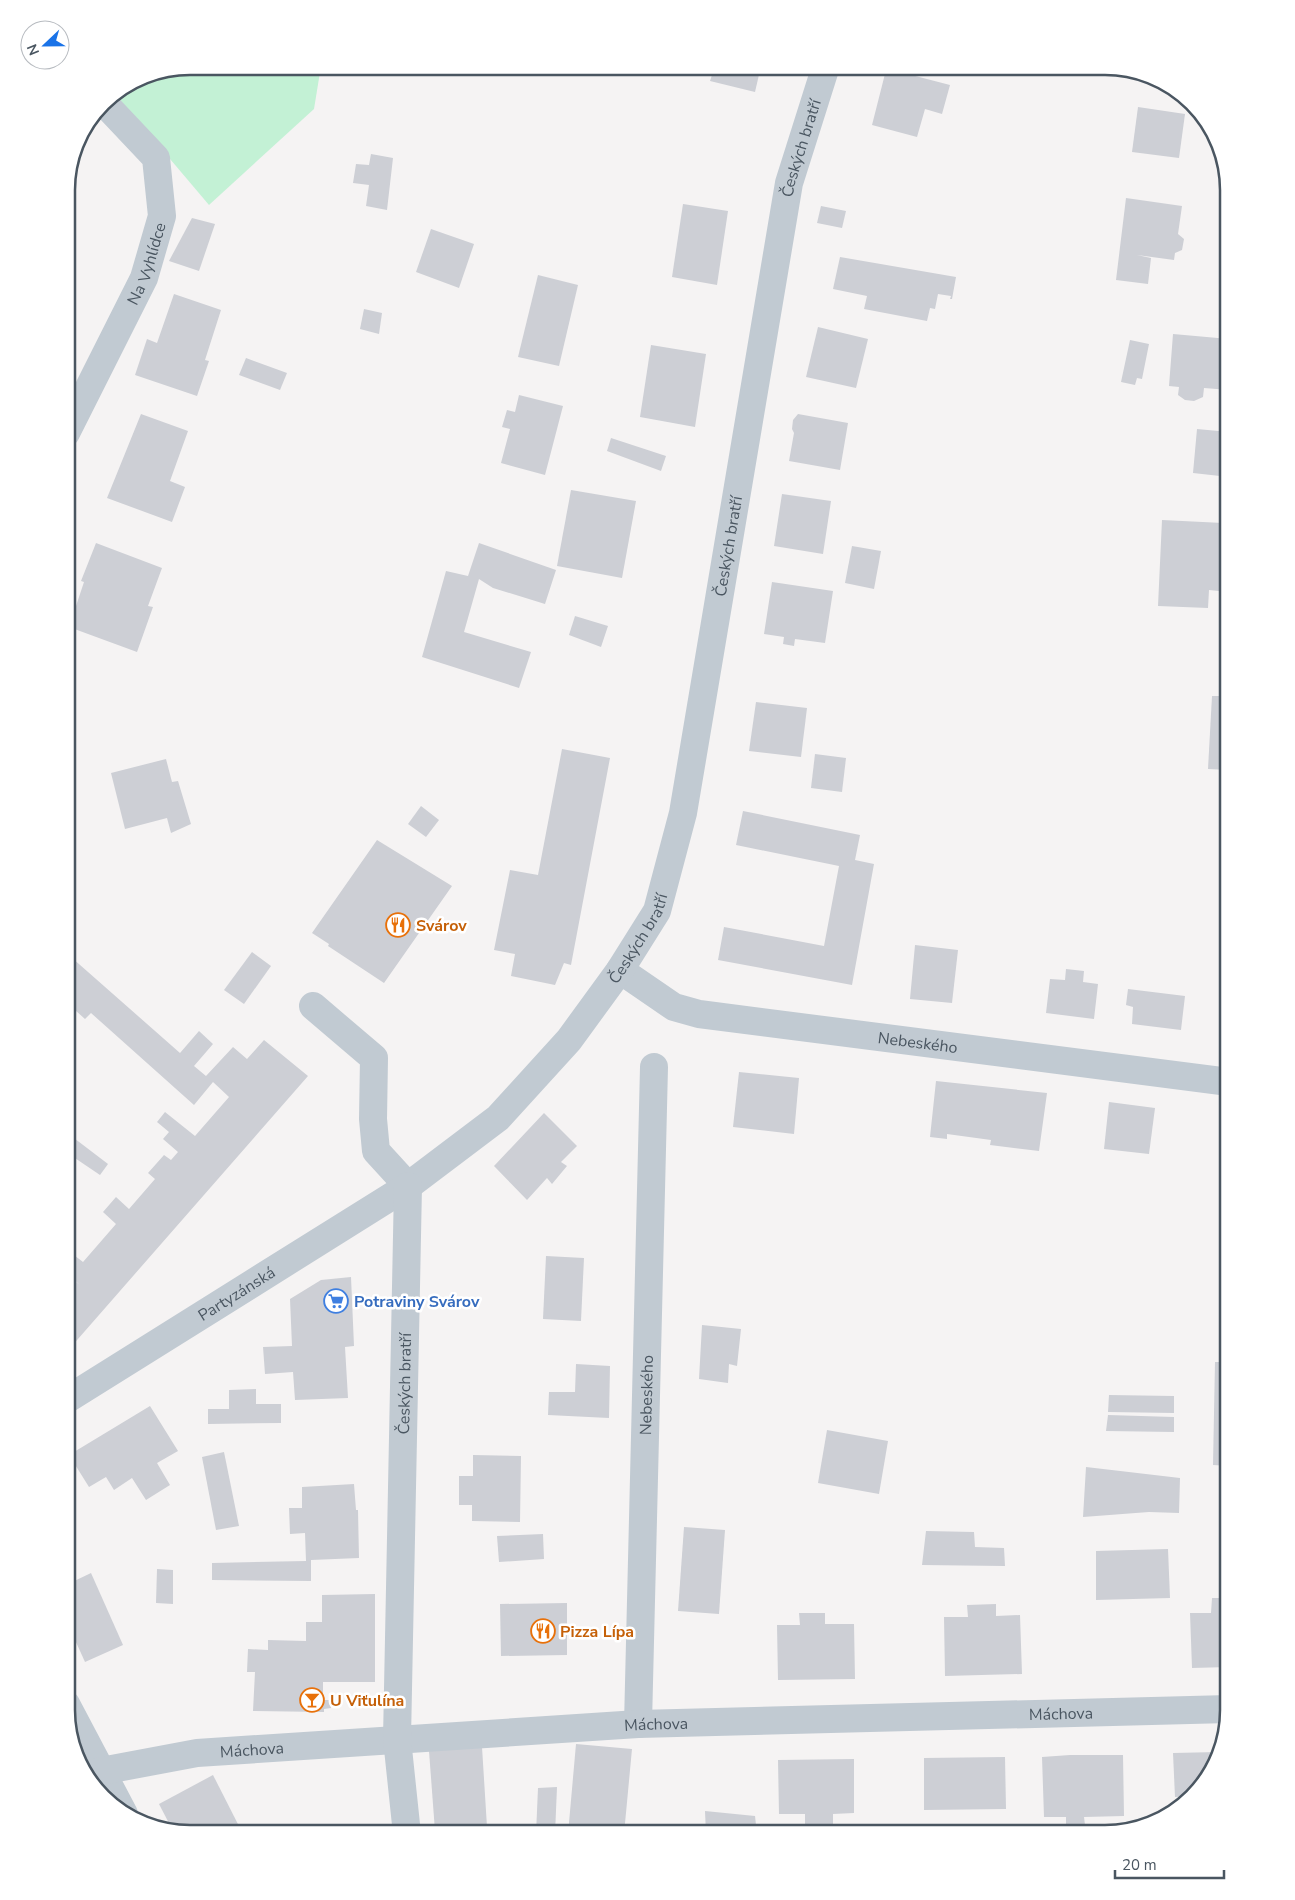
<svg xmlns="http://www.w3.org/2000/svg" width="1295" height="1900" font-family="'Nunito Sans',sans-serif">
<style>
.green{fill:#c3f1d5}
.building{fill:#cdcfd5}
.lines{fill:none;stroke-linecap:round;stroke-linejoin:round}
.minor{stroke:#c1cad2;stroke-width:28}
.labels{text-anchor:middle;stroke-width:5;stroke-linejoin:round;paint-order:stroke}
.street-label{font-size:16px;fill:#4a5661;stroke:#fff}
.food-label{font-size:16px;font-weight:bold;fill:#c56008;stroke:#fff;text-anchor:start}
.shop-label{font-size:16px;font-weight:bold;fill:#366cbe;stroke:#fff;text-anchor:start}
.rim{fill:none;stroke:#4a5661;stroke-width:2.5}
</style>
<rect width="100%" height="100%" fill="#f5f3f3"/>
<path class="green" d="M 190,66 L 321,66 L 314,109 L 209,205 L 115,94 L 143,76 Z"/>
<g class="building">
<path d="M 715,66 L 761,66 L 755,92 L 710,81 Z"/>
<path d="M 887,66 L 901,66 L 900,72 L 950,85 L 942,114 L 925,109 L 917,137 L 872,125 Z"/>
<path d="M 1138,107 L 1185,114 L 1179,158 L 1132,152 Z"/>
<path d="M 371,154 L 393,158 L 387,210 L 366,206 L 369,185 L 353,183 L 356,164 L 369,165 Z"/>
<path d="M 1126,198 L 1182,206 L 1178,234 L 1184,239 L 1182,250 L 1175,253 L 1174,260 L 1137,255 L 1151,258 L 1148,284 L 1116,280 Z"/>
<path d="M 683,204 L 728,211 L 717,285 L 672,277 Z"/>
<path d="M 821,206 L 846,211 L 842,228 L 817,223 Z"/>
<path d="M 192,218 L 215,224 L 199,271 L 169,261 Z"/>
<path d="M 431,229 L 474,244 L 459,288 L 416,272 Z"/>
<path d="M 840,257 L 956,277 L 952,299 L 950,299 L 951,296 L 938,294 L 935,309 L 930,308 L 927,321 L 864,309 L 867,296 L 833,289 Z"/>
<path d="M 538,275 L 578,285 L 559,366 L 518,357 Z"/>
<path d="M 174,294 L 221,310 L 205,360 L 209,361 L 197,396 L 135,375 L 147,339 L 157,343 Z"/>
<path d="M 364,309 L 382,313 L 379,334 L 360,329 Z"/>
<path d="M 818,327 L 868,339 L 856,388 L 806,377 Z"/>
<path d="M 1173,334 L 1229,339 L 1229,390 L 1204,388 L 1203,397 L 1194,401 L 1185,400 L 1178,395 L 1179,387 L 1169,386 Z"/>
<path d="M 1130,340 L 1149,344 L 1142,379 L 1137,378 L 1135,385 L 1121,382 Z"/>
<path d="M 651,345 L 706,354 L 695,427 L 640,417 Z"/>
<path d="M 246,358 L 287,373 L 280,390 L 239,375 Z"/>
<path d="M 519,395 L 563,406 L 545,475 L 501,463 L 510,429 L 502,427 L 507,410 L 515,412 Z"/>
<path d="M 141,414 L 188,431 L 170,481 L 185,487 L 172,522 L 107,498 Z"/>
<path d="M 798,414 L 848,423 L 840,470 L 789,461 L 794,433 L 792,429 L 793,420 Z"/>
<path d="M 1197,429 L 1229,432 L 1229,477 L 1193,473 Z"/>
<path d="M 611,438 L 666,456 L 661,471 L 607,451 Z"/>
<path d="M 571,490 L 636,501 L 622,578 L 557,566 Z"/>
<path d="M 782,494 L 831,501 L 823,554 L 774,546 Z"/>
<path d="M 1162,520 L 1223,523 L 1219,591 L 1209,590 L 1208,608 L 1158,606 Z"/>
<path d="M 96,543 L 162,568 L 148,606 L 153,607 L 137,652 L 69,627 L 84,582 L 81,581 Z"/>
<path d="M 479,543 L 556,570 L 545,604 L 493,588 L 479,579 L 464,632 L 531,652 L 519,688 L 422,657 L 446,571 L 468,576 Z"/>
<path d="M 852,546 L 881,551 L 874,589 L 845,583 Z"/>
<path d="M 772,582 L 833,591 L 825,643 L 795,639 L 794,646 L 783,644 L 784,637 L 764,634 Z"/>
<path d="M 575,616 L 608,626 L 601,647 L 569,635 Z"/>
<path d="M 1212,696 L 1229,696 L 1229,770 L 1208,769 Z"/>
<path d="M 756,702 L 807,708 L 801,757 L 749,751 Z"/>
<path d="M 562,749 L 610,758 L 571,965 L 564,963 L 555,985 L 511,976 L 515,954 L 494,950 L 510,870 L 538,875 Z"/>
<path d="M 815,754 L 846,758 L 842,792 L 811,788 Z"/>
<path d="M 166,759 L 172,782 L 178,781 L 191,824 L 171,833 L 167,818 L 125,829 L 111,773 Z"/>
<path d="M 421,806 L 439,820 L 426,837 L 408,824 Z"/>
<path d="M 743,811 L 860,835 L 855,860 L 874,864 L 852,985 L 718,960 L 724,927 L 824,946 L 839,866 L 736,845 Z"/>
<path d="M 377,840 L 452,886 L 384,983 L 328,946 L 329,944 L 312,933 Z"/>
<path d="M 915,945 L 958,950 L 952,1003 L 910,999 Z"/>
<path d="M 252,952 L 271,966 L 244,1004 L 224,990 Z"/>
<path d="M 71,957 L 180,1053 L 199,1031 L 213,1044 L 194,1066 L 206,1076 L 233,1047 L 247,1059 L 264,1040 L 308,1076 L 71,1347 L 66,1340 L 66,1284 L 71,1278 L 80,1285 L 66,1273 L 66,1256 L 70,1252 L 83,1262 L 116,1224 L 103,1212 L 116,1197 L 129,1209 L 155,1179 L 148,1173 L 164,1155 L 171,1160 L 178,1152 L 163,1139 L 169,1132 L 157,1122 L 165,1112 L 195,1136 L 229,1097 L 213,1082 L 194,1105 L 91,1013 L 85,1019 L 66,1002 L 66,962 Z"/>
<path d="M 1066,969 L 1084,971 L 1083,982 L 1098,984 L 1094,1019 L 1046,1013 L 1050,979 L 1065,980 Z"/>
<path d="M 1128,989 L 1185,996 L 1181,1030 L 1132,1024 L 1133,1007 L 1126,1005 Z"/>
<path d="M 739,1072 L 799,1078 L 794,1134 L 733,1127 Z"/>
<path d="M 936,1081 L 1047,1093 L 1039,1151 L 990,1145 L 991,1140 L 947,1134 L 947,1139 L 930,1137 Z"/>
<path d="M 1109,1102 L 1155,1108 L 1149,1154 L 1104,1149 Z"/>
<path d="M 544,1113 L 577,1146 L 561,1162 L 567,1166 L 552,1184 L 547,1178 L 527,1200 L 494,1166 Z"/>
<path d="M 66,1132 L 108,1164 L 100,1175 L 66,1152 Z"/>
<path d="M 546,1256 L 584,1258 L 581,1321 L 543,1319 Z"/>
<path d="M 351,1277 L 354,1346 L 345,1347 L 348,1398 L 295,1400 L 293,1372 L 265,1374 L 263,1347 L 292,1346 L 290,1299 L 321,1280 Z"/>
<path d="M 702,1325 L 741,1329 L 737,1366 L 729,1364 L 728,1383 L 699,1379 Z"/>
<path d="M 1215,1362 L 1229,1362 L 1229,1466 L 1213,1465 Z"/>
<path d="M 576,1364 L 610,1366 L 609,1418 L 548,1415 L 549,1392 L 575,1392 Z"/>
<path d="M 256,1389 L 256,1404 L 281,1404 L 281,1423 L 208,1424 L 208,1409 L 229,1409 L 229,1390 Z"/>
<path d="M 1109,1395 L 1174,1396 L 1174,1413 L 1108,1412 Z"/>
<path d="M 150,1406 L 178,1451 L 157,1463 L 170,1485 L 146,1500 L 132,1478 L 114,1490 L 106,1477 L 89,1487 L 69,1455 Z"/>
<path d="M 1108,1415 L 1174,1417 L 1174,1432 L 1106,1431 Z"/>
<path d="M 827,1430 L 888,1441 L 879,1494 L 818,1483 Z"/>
<path d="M 224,1452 L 239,1526 L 216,1530 L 202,1457 Z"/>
<path d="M 473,1455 L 521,1456 L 520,1522 L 472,1521 L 472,1505 L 459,1505 L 459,1476 L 473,1476 Z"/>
<path d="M 1086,1467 L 1180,1478 L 1179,1513 L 1149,1512 L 1083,1517 Z"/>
<path d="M 354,1484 L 356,1510 L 358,1510 L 359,1558 L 311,1560 L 311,1581 L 212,1580 L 212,1563 L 306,1561 L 305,1533 L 290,1534 L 289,1508 L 302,1508 L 302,1487 Z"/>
<path d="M 684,1527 L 725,1530 L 719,1614 L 678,1611 Z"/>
<path d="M 926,1531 L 974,1532 L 975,1547 L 1004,1548 L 1005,1566 L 922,1565 Z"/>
<path d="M 543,1534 L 544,1559 L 499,1562 L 497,1536 Z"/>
<path d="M 1168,1549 L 1170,1598 L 1096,1600 L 1096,1551 Z"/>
<path d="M 157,1569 L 173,1570 L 173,1604 L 156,1603 Z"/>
<path d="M 91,1573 L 123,1645 L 85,1662 L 66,1620 L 66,1585 Z"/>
<path d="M 375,1594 L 375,1682 L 323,1682 L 323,1700 L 331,1700 L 331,1708 L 324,1709 L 324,1712 L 253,1711 L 255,1672 L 247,1672 L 248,1649 L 268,1650 L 268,1640 L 306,1641 L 306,1622 L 322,1622 L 322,1595 Z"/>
<path d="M 1212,1598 L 1229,1598 L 1229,1667 L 1192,1668 L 1190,1613 L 1211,1613 Z"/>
<path d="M 567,1603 L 567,1655 L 501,1656 L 500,1604 Z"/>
<path d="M 996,1604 L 996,1616 L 1020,1615 L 1022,1674 L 945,1676 L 944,1617 L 968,1617 L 967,1605 Z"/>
<path d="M 799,1613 L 825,1613 L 825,1624 L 854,1624 L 855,1679 L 778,1680 L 777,1625 L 800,1625 Z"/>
<path d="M 576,1744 L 632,1749 L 624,1834 L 568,1834 Z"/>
<path d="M 482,1747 L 487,1827 L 435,1831 L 429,1751 Z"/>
<path d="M 1218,1752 L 1212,1772 L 1188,1796 L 1175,1797 L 1173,1753 Z"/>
<path d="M 1070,1755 L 1123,1755 L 1124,1816 L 1084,1817 L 1085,1825 L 1066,1826 L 1066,1817 L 1044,1817 L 1042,1757 Z"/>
<path d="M 1005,1757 L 1006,1809 L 924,1810 L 924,1758 Z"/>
<path d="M 854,1759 L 854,1813 L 833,1814 L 833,1834 L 805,1834 L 805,1814 L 779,1814 L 778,1760 Z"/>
<path d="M 213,1775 L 243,1834 L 182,1834 L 173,1831 L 159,1804 Z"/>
<path d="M 557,1787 L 555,1834 L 536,1834 L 538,1788 Z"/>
<path d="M 705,1811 L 755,1816 L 757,1834 L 706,1834 Z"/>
<path d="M 1031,1825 L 1031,1834 L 1015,1834 L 1015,1827 Z"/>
</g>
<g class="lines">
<g class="minor">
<path id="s1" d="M 66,433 L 144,278 L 162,216 L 156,158 L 105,104 L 101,104"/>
<path id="s2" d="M 620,970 L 674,1007 L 699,1014 L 1229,1082"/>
<path d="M 313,1006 L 374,1058 L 373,1119 L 376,1151 L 408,1186"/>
<path id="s3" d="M 66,1400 L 408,1186 L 498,1118 L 569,1040 L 620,970 L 657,911 L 683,813 L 789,183 L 826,66"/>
<path d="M 66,1704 L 124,1814"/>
<path id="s4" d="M 638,1724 L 654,1067"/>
<path id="s5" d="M 85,1774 L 197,1753 L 638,1724 L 1229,1709"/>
<path id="s6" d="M 407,1834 L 397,1739 L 408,1186"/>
</g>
</g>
<defs>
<g id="restaurant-ring" transform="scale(1.25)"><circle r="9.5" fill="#fff" stroke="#e8710a" stroke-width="1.5"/><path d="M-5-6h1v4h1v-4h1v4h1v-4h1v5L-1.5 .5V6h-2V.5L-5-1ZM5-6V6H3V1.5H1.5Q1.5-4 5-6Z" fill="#e8710a"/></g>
<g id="supermarket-ring" transform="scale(1.25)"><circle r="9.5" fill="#fff" stroke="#3f7fe0" stroke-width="1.5"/><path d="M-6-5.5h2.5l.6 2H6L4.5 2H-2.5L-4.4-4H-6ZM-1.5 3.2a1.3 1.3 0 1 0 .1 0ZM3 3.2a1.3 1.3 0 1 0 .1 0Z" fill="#3f7fe0"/></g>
<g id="bar-ring" transform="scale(1.25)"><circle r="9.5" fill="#fff" stroke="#e8710a" stroke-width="1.5"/><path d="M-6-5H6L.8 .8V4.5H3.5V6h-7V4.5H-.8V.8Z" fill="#e8710a"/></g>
</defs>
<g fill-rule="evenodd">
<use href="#restaurant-ring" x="398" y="925"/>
<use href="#supermarket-ring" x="336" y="1301"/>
<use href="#restaurant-ring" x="543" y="1631"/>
<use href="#bar-ring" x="312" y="1700"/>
</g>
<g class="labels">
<g class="street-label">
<text dy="6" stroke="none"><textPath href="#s3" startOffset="1555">Českých bratří</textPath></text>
<text dy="6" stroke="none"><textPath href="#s1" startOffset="188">Na Vyhlídce</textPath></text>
<text dy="6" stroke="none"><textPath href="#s3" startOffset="1150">Českých bratří</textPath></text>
<text dy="6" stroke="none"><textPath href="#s3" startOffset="745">Českých bratří</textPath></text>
<text dy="6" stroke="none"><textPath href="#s2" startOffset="312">Nebeského</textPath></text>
<text dy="6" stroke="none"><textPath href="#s3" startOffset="201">Partyzánská</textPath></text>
<text dy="6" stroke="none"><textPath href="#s6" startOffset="451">Českých bratří</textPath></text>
<text dy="6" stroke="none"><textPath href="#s4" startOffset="329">Nebeského</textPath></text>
<text dy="6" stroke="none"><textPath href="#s5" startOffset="979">Máchova</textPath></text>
<text dy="6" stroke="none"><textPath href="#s5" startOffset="574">Máchova</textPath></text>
<text dy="6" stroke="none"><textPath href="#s5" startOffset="169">Máchova</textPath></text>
</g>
<g class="food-label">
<text x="416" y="931">Svárov</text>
<text x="560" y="1637">Pizza Lípa</text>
<text x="330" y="1706">U Viťulína</text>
</g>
<g class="shop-label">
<text x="354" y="1307">Potraviny Svárov</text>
</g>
</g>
<path d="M0 0H1295V1900H0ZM190 75H1105A115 115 0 0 1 1220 190V1710A115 115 0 0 1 1105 1825H190A115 115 0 0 1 75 1710V190A115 115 0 0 1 190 75Z" fill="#fff" fill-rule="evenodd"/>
<path class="rim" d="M190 75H1105A115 115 0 0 1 1220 190V1710A115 115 0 0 1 1105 1825H190A115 115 0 0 1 75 1710V190A115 115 0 0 1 190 75Z"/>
<g transform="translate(45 45) rotate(248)"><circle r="24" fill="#ffffff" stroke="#b7bbc0"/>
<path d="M0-4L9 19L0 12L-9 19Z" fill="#1a73e8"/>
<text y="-8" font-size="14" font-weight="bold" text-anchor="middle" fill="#4a5661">N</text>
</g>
<path d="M1115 1870v8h109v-8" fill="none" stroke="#4a5661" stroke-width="2.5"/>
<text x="1122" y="1870" font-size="15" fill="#4a5661" stroke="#ffffff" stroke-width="4" paint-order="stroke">20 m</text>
</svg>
